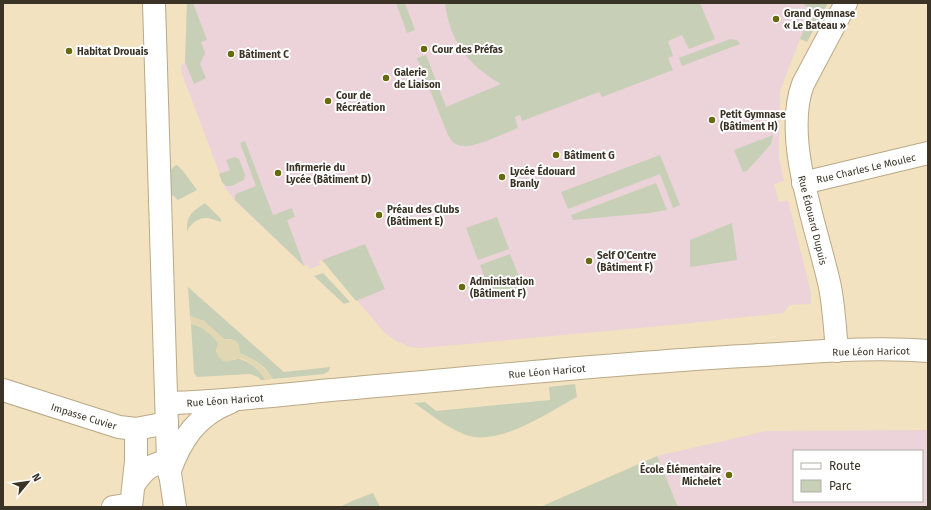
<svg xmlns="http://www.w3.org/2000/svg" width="931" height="510" font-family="'Fira Sans',sans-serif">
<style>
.education{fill:#ecd2d9;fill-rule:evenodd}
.green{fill:#c7d0b6}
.sand{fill:#e1d7b2}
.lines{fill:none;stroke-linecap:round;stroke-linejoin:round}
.minor-casing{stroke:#b9a987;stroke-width:24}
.tertiary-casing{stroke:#b9a987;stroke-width:24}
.secondary-casing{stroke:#b9a987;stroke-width:24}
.minor{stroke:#fff;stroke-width:22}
.tertiary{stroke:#fff;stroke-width:22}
.secondary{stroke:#fff;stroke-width:22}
.poi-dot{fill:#686b0c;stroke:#fff;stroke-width:1.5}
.labels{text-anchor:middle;stroke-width:4;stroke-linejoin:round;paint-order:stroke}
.poi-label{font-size:10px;font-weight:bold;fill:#3a3326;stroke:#fff;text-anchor:start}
.street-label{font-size:10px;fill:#3a3326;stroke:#fff}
</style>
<rect width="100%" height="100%" fill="#f3e2bf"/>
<g class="education">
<path d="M 187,3 L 814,3 L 780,91 L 779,157 L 784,181 L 774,184 L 779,202 L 788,200 L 811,293 L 811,304 L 790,305 L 783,313 L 682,324 L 422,348 L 411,347 L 396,341 L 385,333 L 322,260 L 319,261 L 320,265 L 309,269 L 308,265 L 304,266 L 236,202 L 225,188 L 182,74 L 181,66 L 185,62 Z"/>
<path d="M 928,430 L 928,507 L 678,507 L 657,456 L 766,431 ZM 794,451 L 922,451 L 922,501 L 794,501 Z"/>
</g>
<g class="green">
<path d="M 187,3 L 193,3 L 207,40 L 201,42 L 205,53 L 200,64 L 206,78 L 194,84 L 185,62 Z"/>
<path d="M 396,3 L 405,3 L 415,30 L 407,33 Z"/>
<path d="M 445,3 L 700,3 L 715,39 L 689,49 L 682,35 L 668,41 L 673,56 L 668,58 L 673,70 L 602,97 L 599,92 L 522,121 L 520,115 L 515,117 L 518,128 C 505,133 475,148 462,146 C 455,145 451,141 448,135 L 417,58 L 426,55 L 446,107 L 501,84 C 468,65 450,42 445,3 Z"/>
<path d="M 805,3 L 828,3 L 807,42 L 800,39 L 812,9 L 804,5 Z"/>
<path d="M 730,39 L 737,40 L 740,44 L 682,66 L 679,58 Z"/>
<path d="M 773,135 L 771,144 L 747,171 L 743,172 L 734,150 Z"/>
<path d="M 245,141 L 273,215 L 292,208 L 295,217 L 287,220 L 304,266 L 235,200 L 235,195 L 238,193 L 256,186 L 240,143 Z"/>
<path d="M 660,155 L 680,205 L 673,208 L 660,174 L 568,209 L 561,192 Z"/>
<path d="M 235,157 L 239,159 L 245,175 L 244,180 L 231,186 L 226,186 L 222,182 L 219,174 L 230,170 L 226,160 Z"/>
<path d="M 177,165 L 183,171 L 197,190 L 178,200 L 170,193 C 170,184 166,168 177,165 Z"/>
<path d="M 656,183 L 667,210 L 649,213 L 573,220 L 571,215 Z"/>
<path d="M 205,203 L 221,219 L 221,222 C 217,221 213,219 208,218 C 199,217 191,223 187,231 C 187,214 192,212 205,203 Z"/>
<path d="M 497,217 L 509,249 L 478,260 L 466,228 Z"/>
<path d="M 732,223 L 737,260 L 690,267 L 690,240 Z"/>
<path d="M 365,244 L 385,289 L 356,301 L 322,260 Z"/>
<path d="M 510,254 L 525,292 L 492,295 L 480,265 Z"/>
<path d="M 323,273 L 350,302 L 344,304 L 314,276 Z"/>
<path d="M 188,287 L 284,372 L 330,367 L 329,371 L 324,374 L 273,379 L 265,368 L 256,361 L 240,353 L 231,339 L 224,339 L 204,321 L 190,316 Z"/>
<path d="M 191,324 C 203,326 211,334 219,343 L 216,351 L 220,358 L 235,360 L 237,358 C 249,361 260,369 265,380 L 261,380 L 258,377 L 250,374 L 197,377 L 194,373 Z"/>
<path d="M 575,384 L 577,397 C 549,412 499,447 466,435 C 449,429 430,414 414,403 L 425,402 L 436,411 L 550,400 L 549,387 Z"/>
<path d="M 657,456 L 678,507 L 540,507 Z"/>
<path d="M 373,493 L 380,507 L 340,507 L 352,501 Z"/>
</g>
<path class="sand" d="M 190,316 L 204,321 L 224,339 L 235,340 L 239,345 L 240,353 C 254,359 265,366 273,379 L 265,380 C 262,372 247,357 238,358 C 232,359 231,363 223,361 C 216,355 215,350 218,343 C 210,334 203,326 191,324 Z"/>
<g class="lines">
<g class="minor-casing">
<g id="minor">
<path d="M 803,183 L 928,153"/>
<path d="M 837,351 C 835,329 834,308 830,287 C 818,230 782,140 803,84 L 846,3"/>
<path d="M 3,390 L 119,427 L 136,429 L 167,423"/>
<path d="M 135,483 C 146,467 150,466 168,460"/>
<path d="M 113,507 L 131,504"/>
<path d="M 131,507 L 136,461 L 136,429"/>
</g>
</g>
<g class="tertiary-casing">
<g id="tertiary">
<path d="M 167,403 C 230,402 292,393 355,388 C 484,377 614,363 744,356 C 805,353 867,346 928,351"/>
<path d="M 169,473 C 181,439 197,415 231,402"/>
</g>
</g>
<g class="secondary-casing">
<path id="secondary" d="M 154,3 L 168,460 L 175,507"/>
</g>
<use href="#minor" class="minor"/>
<use href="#tertiary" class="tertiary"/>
<use href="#secondary" class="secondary"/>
</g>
<g class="poi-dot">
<circle cx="776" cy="19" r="4"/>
<circle cx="424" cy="49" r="4"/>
<circle cx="69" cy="51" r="4"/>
<circle cx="231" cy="54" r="4"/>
<circle cx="386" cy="78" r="4"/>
<circle cx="328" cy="101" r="4"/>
<circle cx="712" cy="120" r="4"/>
<circle cx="556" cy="155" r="4"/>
<circle cx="278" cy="173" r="4"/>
<circle cx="502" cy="177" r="4"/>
<circle cx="379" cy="215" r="4"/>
<circle cx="589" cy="261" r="4"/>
<circle cx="462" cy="287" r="4"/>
<circle cx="729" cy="475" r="4"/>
</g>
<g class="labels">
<g class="poi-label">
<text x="784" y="17">Grand Gymnase<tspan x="784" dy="12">« Le Bateau »</tspan></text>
<text x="432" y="53">Cour des Préfas</text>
<text x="77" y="55">Habitat Drouais</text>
<text x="239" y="58">Bâtiment C</text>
<text x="394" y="76">Galerie<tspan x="394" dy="12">de Liaison</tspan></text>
<text x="336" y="99">Cour de<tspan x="336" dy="12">Récréation</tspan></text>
<text x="720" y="118">Petit Gymnase<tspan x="720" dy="12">(Bâtiment H)</tspan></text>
<text x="564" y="159">Bâtiment G</text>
<text x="286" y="171">Infirmerie du<tspan x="286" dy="12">Lycée (Bâtiment D)</tspan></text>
<text x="510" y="175">Lycée Édouard<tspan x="510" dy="12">Branly</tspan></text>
<text x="387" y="213">Préau des Clubs<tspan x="387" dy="12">(Bâtiment E)</tspan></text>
<text x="597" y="259">Self O'Centre<tspan x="597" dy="12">(Bâtiment F)</tspan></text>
<text x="470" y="285">Administation<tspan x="470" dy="12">(Bâtiment F)</tspan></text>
<text x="721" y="473" text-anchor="end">École Élémentaire<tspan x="721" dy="12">Michelet</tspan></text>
</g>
<g class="street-label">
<text transform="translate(866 168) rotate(-13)" y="4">Rue Charles Le Moulec</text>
<text transform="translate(813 220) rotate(76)" y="4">Rue Édouard Dupuis</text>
<text transform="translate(871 351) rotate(-1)" y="4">Rue Léon Haricot</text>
<text transform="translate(547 371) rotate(-5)" y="4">Rue Léon Haricot</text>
<text transform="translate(225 400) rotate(-4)" y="4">Rue Léon Haricot</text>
<text transform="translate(84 416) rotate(17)" y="4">Impasse Cuvier</text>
</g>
</g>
<rect width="931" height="510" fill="none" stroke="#3a3326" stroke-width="8"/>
<rect x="793" y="450" width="130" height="52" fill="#ffffff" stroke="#b0ada8"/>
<rect x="801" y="463" width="20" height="6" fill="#ffffff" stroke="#b0ada8"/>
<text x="829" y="470" font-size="12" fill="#3a3326">Route</text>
<rect x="801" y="480" width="20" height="12" fill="#c7d0b6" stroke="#b0ada8"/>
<text x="829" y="490" font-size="12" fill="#3a3326">Parc</text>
<g transform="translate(28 482) rotate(61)" stroke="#ffffff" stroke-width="3" paint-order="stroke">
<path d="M0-3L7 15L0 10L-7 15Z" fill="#3a3326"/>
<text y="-6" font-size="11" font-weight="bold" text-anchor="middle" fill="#3a3326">N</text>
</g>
</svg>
